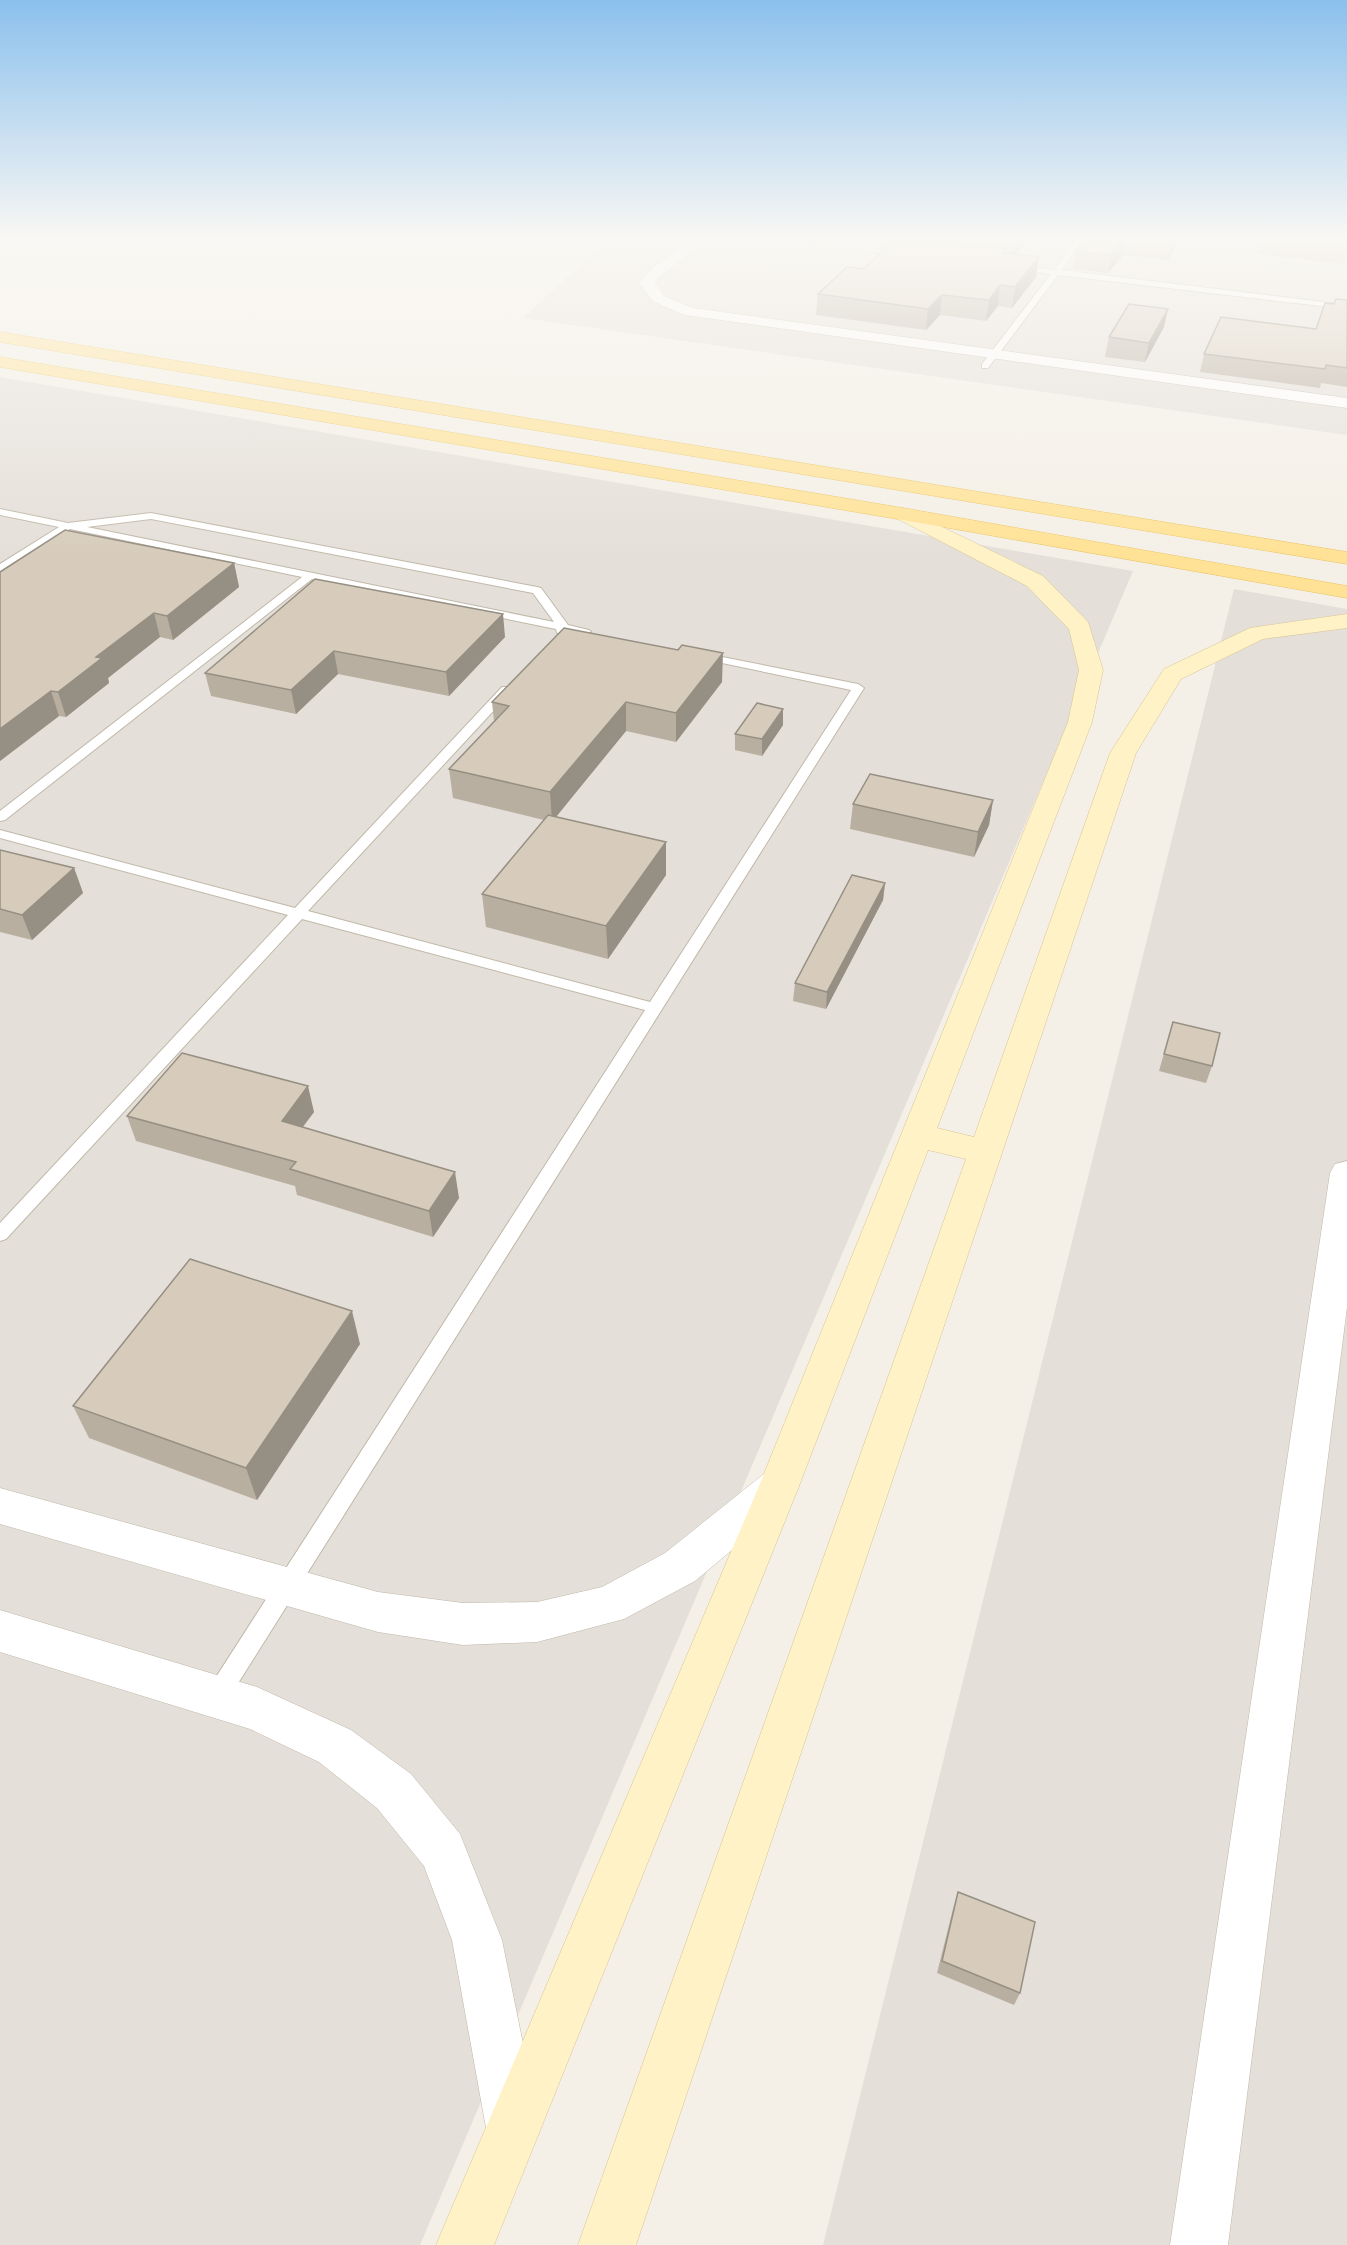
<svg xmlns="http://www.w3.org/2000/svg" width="1347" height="2245" font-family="Cabin,sans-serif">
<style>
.industrial{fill:#e4dfd8}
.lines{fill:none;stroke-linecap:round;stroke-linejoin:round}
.service-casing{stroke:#c0b8a9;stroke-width:2}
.minor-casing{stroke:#c0b8a9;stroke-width:1}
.tertiary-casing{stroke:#c0b8a9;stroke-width:1}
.secondary-casing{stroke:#d7c594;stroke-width:1}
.primary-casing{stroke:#eac25e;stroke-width:1}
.service{fill:#fff;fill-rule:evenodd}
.minor{fill:#fff;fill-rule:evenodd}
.tertiary{fill:#fff;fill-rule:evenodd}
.secondary{fill:#fff2c6;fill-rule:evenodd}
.primary{fill:#ffe295;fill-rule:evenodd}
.wall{fill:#b9afa1}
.shaded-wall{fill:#968f83}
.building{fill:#d7ccbb;stroke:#968f83;stroke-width:1.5}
</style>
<rect width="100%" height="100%" fill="#f4f0e7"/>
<g class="industrial">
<path d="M 605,242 L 1347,242 L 1347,435 L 523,318 Z"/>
<path d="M 0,377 L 1133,571 L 420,2245 L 0,2245 Z"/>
<path d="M 1234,589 L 1347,609 L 1347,2245 L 823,2245 Z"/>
</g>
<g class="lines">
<g class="service-casing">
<g id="service">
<path d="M 808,242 L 831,242 L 909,254 L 905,256 Z"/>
<path d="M 1075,242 L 1082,242 L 1061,270 L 1347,305 L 1347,309 L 1058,275 L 988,368 L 982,368 L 982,364 L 1051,274 L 1014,269 L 1011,265 L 1054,270 Z"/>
<path d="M 0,509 L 68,523 L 151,513 L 537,587 L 541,588 L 568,625 L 589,630 L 591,632 L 585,635 L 567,632 L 557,633 L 556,629 L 312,579 L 5,820 L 0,821 L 0,811 L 302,577 L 70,529 L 0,572 L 0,564 L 59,527 L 0,515 ZM 151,519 L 533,593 L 554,622 L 87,527 Z"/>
<path d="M 702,653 L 858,684 L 864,688 L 225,1704 L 217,1707 L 209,1704 L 206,1696 L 209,1688 L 645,1010 L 302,919 L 6,1239 L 0,1241 L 0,1223 L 288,915 L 0,838 L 0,830 L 295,908 L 502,687 L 510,687 L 510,693 L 308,911 L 650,1002 L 851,690 L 698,658 L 696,656 Z"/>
</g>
</g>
<g class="minor-casing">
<g id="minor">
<path d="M 779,1468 L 793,1473 L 799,1486 L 793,1499 L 695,1581 L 624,1619 L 537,1642 L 463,1645 L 378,1632 L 0,1524 L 0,1488 L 378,1592 L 463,1603 L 537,1602 L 602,1587 L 665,1553 L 765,1473 Z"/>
<path d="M 0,1610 L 257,1687 L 351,1730 L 411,1774 L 460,1834 L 502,1940 L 540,2128 L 532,2147 L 513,2155 L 494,2147 L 486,2128 L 452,1940 L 424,1866 L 377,1808 L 319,1762 L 250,1729 L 0,1652 Z"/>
</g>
</g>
<g class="tertiary-casing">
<g id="tertiary">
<path d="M 687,242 L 704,242 L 660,276 L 655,283 L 664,296 L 693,308 L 1347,398 L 1347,408 L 685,315 L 654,302 L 639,283 L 650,270 Z"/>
<path d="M 1347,1161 L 1347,1307 L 1228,2245 L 1170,2245 L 1330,1173 L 1335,1164 Z"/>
</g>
</g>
<g class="secondary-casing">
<path id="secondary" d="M 903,508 L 1043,576 L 1088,622 L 1103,670 L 1092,722 L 937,1128 L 974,1137 L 1110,753 L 1164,669 L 1250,628 L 1347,614 L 1347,628 L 1263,639 L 1181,679 L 1136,753 L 636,2245 L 578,2245 L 966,1159 L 928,1150 L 799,1486 L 494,2245 L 436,2245 L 759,1486 L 1068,722 L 1079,670 L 1069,629 L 1027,586 L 896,518 L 893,514 L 896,510 Z"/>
</g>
<g class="primary-casing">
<g id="primary">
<path d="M 0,332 L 1347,552 L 1347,564 L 0,342 Z"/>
<path d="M 0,357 L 903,508 L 1347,586 L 1347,598 L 903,520 L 0,367 Z"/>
</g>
</g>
<use href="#service" class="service"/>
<use href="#minor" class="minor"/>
<use href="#tertiary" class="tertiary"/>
<use href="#secondary" class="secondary"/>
<use href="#primary" class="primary"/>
</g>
<g class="wall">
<path d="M 883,242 L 1026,242 L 1015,254 L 1039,257 L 1036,277 L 1012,308 L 998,306 L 986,321 L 940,315 L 926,330 L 816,315 L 818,294 L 864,269 L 890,244 L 883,244 Z"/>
<path d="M 1083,242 L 1178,242 L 1168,260 L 1123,255 L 1108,273 L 1073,269 L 1076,251 Z"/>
<path d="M 1261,242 L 1347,242 L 1347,254 L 1343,264 L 1258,254 Z"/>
<path d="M 1347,300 L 1347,387 L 1321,383 L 1320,388 L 1200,372 L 1204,354 L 1316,329 L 1334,304 Z"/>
<path d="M 1164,327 L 1145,362 L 1105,357 L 1109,337 Z"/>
<path d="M 234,563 L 239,587 L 173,640 L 160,637 L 108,678 L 109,683 L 66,717 L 59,716 L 0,761 L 0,572 Z"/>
<path d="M 315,579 L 505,637 L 449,696 L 338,674 L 296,714 L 211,696 L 205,673 Z"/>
<path d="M 722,682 L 676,742 L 626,731 L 556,816 L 666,875 L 608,959 L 486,927 L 482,894 L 544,820 L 453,798 L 449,769 L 494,721 L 492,702 Z"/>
<path d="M 783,725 L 762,756 L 735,750 L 735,734 Z"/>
<path d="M 993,800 L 989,825 L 974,857 L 850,829 L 853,804 Z"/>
<path d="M 0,850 L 74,868 L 83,893 L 32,940 L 0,932 Z"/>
<path d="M 885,883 L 883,900 L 826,1009 L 793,1001 L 795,983 Z"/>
<path d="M 1173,1022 L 1212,1066 L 1206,1083 L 1159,1071 Z"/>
<path d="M 314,1112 L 303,1127 L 459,1198 L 433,1237 L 297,1195 L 295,1186 L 136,1141 L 127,1116 Z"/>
<path d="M 360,1344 L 257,1500 L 89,1438 L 73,1406 Z"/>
<path d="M 958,1892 L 1020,1993 L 1014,2005 L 937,1973 L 954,1905 Z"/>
</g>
<g class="shaded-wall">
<path d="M 1013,242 L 1026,242 L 1010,261 L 1012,243 Z"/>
<path d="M 1121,242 L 1125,242 L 1123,255 L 1108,273 L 1111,255 Z"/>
<path d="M 1171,242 L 1178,242 L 1168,260 Z"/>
<path d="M 1039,257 L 1036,277 L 1012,308 L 1015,287 Z"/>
<path d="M 1000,285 L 998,306 L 986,321 L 989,300 Z"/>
<path d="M 942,295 L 940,315 L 926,330 L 928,309 Z"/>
<path d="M 1168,309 L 1164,327 L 1145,362 L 1149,343 Z"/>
<path d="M 234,563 L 239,587 L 173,640 L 167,616 Z"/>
<path d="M 154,613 L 160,637 L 108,678 L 109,683 L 66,717 L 58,692 L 96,657 Z"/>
<path d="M 503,614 L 505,637 L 449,696 L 446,672 Z"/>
<path d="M 334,651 L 338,674 L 296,714 L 291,690 Z"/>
<path d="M 723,653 L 722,682 L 676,742 L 676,713 Z"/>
<path d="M 51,691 L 59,716 L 0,761 L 0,729 Z"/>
<path d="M 626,702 L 626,731 L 552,822 L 550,792 Z"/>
<path d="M 783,709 L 783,725 L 762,756 L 762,739 Z"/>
<path d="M 993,800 L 989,825 L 974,857 L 978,832 Z"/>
<path d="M 666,842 L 666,875 L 608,959 L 606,926 Z"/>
<path d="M 74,868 L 83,893 L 32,940 L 22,915 Z"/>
<path d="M 885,883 L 883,900 L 826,1009 L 827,992 Z"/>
<path d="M 308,1086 L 314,1112 L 288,1146 L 282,1121 Z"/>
<path d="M 455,1172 L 459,1198 L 433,1237 L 429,1211 Z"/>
<path d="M 352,1311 L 360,1344 L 257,1500 L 246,1468 Z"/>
</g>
<g class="building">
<path d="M 892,242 L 950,242 L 1006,249 L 1003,253 L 1039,257 L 1015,287 L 1000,285 L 989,300 L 942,295 L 928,309 L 818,294 L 847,267 L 864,269 Z"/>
<path d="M 1083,242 L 1121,242 L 1111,255 L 1076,251 Z"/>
<path d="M 1311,242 L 1347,242 L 1347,247 Z"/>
<path d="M 1336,299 L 1347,300 L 1347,368 L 1326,365 L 1325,369 L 1204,354 L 1221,317 L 1316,329 L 1325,303 L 1334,304 Z"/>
<path d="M 1129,304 L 1168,309 L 1149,343 L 1109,337 Z"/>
<path d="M 65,530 L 234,563 L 167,616 L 154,613 L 96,657 L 102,658 L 58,692 L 51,691 L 0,729 L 0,572 Z"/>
<path d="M 315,579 L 503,614 L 446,672 L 334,651 L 291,690 L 205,673 Z"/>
<path d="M 564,628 L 678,650 L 682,645 L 723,653 L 676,713 L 626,702 L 550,792 L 449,769 L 509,706 L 492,702 Z"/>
<path d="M 757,703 L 783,709 L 762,739 L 735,734 Z"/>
<path d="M 870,774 L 993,800 L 978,832 L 853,804 Z"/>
<path d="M 548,815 L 666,842 L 606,926 L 482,894 Z"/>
<path d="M 0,850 L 74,868 L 22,915 L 0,909 Z"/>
<path d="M 852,875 L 885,883 L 827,992 L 795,983 Z"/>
<path d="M 1173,1022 L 1220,1033 L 1212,1066 L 1164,1054 Z"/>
<path d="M 182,1053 L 308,1086 L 282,1121 L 455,1172 L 429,1211 L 290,1169 L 296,1162 L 127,1116 Z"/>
<path d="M 190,1259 L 352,1311 L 246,1468 L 73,1406 Z"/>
<path d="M 958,1892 L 1035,1922 L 1020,1993 L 942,1961 Z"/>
</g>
<linearGradient id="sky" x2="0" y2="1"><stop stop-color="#8bc0ed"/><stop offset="0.43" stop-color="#faf8f4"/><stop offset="1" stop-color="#faf8f4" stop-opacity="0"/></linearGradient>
<rect width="1347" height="557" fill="url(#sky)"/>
</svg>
